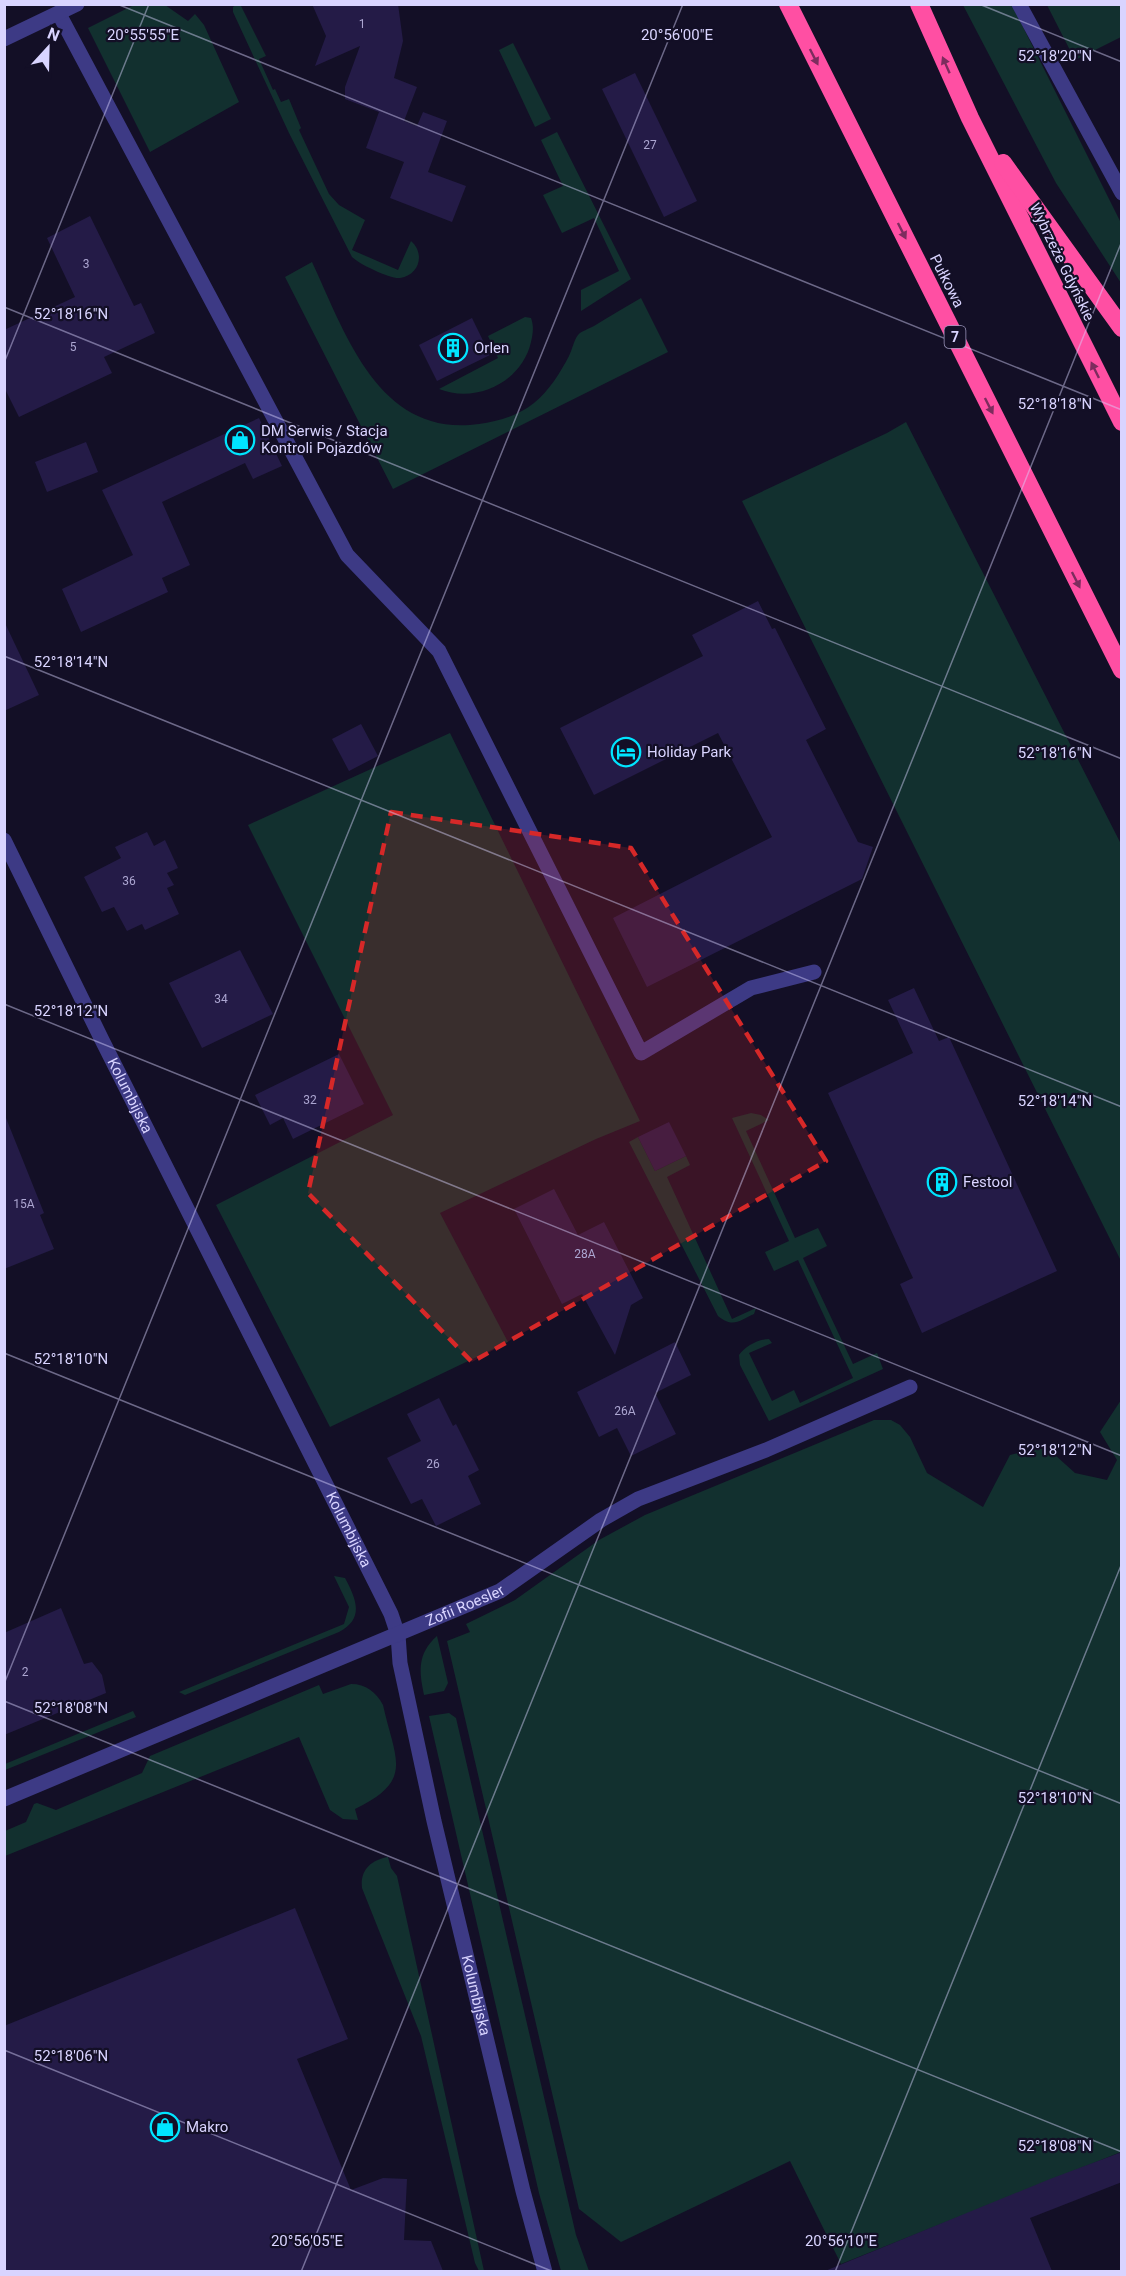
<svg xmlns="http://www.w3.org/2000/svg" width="1126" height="2276" font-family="Roboto,sans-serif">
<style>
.green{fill:#12302f}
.building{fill:#241b47}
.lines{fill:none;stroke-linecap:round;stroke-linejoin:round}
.lane{stroke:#3d3a85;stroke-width:15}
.street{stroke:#3d3a85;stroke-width:15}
.highway{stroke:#ff4fa3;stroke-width:18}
.oneway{fill:#7d2c5e}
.marked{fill:#d62828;fill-opacity:0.2;stroke:#d62828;stroke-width:4.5;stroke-dasharray:12 8;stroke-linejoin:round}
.ticks{fill:none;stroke:#d9d4ff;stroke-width:1.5;stroke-opacity:0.45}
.labels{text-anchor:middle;stroke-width:4.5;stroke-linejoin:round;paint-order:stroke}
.number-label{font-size:12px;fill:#aca6d1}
.shield{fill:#130f26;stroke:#9e99be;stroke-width:1.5}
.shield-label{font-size:14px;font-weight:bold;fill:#d9d4ff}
.street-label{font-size:15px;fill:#d9d4ff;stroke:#130f26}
.poi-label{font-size:15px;fill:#d9d4ff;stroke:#130f26;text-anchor:start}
.ticks-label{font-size:15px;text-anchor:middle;fill:#d9d4ff;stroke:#130f26;stroke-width:4.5;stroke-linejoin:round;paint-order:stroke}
</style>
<rect width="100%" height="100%" fill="#130f26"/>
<g class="green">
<path d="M 134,5 L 165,5 L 188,21 L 195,14 L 204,25 L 239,102 L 150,152 L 88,28 Z"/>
<path d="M 236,5 L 241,6 L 266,56 L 259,59 L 273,90 L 275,89 L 281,102 L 289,99 L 301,128 L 299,130 L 329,194 L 339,205 L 365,220 L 352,250 L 398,270 L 411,241 C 425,253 420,275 400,278 C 390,279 359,264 352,257 L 289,133 L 233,12 L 233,7 Z"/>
<path d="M 963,5 L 1012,5 L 1121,223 L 1121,283 L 1056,183 Z"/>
<path d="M 1047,5 L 1121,5 L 1121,37 L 1075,60 Z"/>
<path d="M 513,43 L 551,119 L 535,127 L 499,50 Z"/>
<path d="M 557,132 L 631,279 L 581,311 L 581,290 L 619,271 L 594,218 L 562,233 L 543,195 L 563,186 L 541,140 Z"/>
<path d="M 312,262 C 346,335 379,438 479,424 C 499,421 518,416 534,403 C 549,391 560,373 569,356 C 572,350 574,340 578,335 C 581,331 589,329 594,326 C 609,317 625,307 641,298 L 668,352 L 393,489 L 285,277 Z"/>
<path d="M 525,317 L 531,318 C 534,326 533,334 531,342 C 522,382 476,404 439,389 L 498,358 L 488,336 Z"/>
<path d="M 906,422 L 1121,844 L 1121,1261 L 742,501 L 887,433 Z"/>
<path d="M 450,733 L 640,1121 L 596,1139 L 440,1213 L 508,1342 L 330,1427 L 216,1205 L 393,1115 L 248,825 Z"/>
<path d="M 751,1113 L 761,1115 L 769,1120 L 746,1131 L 795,1238 L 818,1228 L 827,1246 L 803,1258 L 853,1364 L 877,1353 L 883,1369 L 769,1421 L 740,1365 L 739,1355 C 745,1346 759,1339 769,1339 L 772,1343 L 749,1353 L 772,1401 L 794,1390 L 800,1403 L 853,1378 L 798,1260 L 774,1271 L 765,1252 L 789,1241 L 732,1118 Z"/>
<path d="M 638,1137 L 655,1171 L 686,1156 L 690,1165 L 667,1177 L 732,1319 L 756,1308 L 754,1314 C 739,1321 733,1328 718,1316 L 629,1142 Z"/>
<path d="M 1121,1400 L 1121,2152 L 841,2264 L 790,2161 L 621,2242 L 579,2209 L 447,1641 L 470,1632 L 466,1624 L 515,1600 L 599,1540 L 645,1515 L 874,1420 L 891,1420 L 900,1425 L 910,1437 L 927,1473 L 983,1507 L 1010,1455 L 1045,1446 L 1075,1473 L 1107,1480 L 1117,1460 L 1100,1432 Z"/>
<path d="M 334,1576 L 345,1578 C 356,1599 365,1618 339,1632 L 185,1695 L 179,1692 L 344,1624 L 349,1607 Z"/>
<path d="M 437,1636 L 448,1683 L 444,1691 L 424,1695 C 419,1671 417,1654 437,1636 Z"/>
<path d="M 351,1684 C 366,1684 376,1692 383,1705 C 395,1760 415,1780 355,1809 L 358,1820 L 343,1819 L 330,1810 L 299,1737 L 5,1856 L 5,1831 L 26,1822 L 34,1804 L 37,1803 L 56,1810 L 142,1773 L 150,1756 L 319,1685 L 323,1694 Z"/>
<path d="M 133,1711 L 136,1717 L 5,1770 L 5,1764 Z"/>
<path d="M 449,1713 L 456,1718 L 576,2235 L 589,2271 L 561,2271 L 539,2193 L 429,1716 Z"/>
<path d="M 388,1857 L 391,1868 L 397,1876 L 484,2271 L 479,2271 L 475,2263 L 421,2036 L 362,1888 C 360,1870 371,1860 388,1857 Z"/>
</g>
<g class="building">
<path d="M 312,4 L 398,4 L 403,41 L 394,78 L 417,87 L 404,121 L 417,126 L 423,112 L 447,121 L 428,172 L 466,186 L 452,222 L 390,198 L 404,162 L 366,148 L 379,112 L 345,99 L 345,87 L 360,46 L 315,66 L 326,36 Z"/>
<path d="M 635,73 L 697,201 L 664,217 L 602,89 Z"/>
<path d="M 90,216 L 134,306 L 141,303 L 155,333 L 104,357 L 112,373 L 19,417 L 4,387 L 4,330 L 75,297 L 47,238 Z"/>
<path d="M 472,318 L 490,355 L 437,381 L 419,345 Z"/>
<path d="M 259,418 L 282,466 L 253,479 L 245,463 L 162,502 L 190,565 L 162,578 L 168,592 L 81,632 L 62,589 L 133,555 L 102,490 Z"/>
<path d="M 86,442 L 98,472 L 47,492 L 35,462 Z"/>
<path d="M 758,601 L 772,629 L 775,628 L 826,729 L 806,740 L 858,842 L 873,847 L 862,879 L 647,987 L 613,918 L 772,837 L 718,733 L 594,795 L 560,728 L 703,656 L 692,635 Z"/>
<path d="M 4,621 L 39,695 L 4,711 Z"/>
<path d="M 361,724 L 378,756 L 349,771 L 332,739 Z"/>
<path d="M 147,832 L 154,846 L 165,840 L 178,868 L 167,873 L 174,885 L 167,888 L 179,914 L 145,930 L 142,924 L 127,931 L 114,907 L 102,912 L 84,877 L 121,858 L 115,847 Z"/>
<path d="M 240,950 L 273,1014 L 202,1048 L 169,983 Z"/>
<path d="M 914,988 L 939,1041 L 949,1037 L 1057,1271 L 922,1333 L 900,1284 L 913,1278 L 828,1093 L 913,1053 L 888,1000 Z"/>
<path d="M 339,1054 L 364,1104 L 293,1139 L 283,1118 L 270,1125 L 255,1095 Z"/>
<path d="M 6,1118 L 44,1213 L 40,1215 L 54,1249 L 4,1269 L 4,1119 Z"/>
<path d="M 669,1122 L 686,1156 L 655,1171 L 638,1137 Z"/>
<path d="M 554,1189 L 578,1235 L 604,1222 L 643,1298 L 631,1305 L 615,1355 L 582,1294 L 562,1304 L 514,1209 Z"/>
<path d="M 675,1342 L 691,1375 L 655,1393 L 676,1434 L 631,1456 L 617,1428 L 599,1437 L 577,1392 Z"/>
<path d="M 439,1398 L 453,1426 L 456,1424 L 479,1470 L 468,1476 L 481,1504 L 436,1526 L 422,1499 L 411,1504 L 387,1458 L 421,1441 L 407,1414 Z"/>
<path d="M 61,1608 L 84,1664 L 92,1662 L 102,1675 L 106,1693 L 4,1735 L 4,1633 Z"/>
<path d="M 295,1908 L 348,2039 L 297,2059 L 351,2190 L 383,2178 L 407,2179 L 404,2240 L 431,2241 L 443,2271 L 4,2271 L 4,2026 Z"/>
<path d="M 1122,2152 L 1122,2182 L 1030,2218 L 1052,2271 L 825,2271 L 1050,2179 Z"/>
</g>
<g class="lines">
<g class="lane">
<path d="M 59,14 L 347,555 L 439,651 L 641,1053 L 751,988 L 814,972"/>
<path id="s1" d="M 398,1635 L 400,1663 L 434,1821 L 523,2191 L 545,2272"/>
</g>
<g class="street">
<path d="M 1019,4 L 1122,193"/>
<path d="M 4,39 L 77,4"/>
<path id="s2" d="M 4,840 L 102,1040 L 377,1586 L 391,1614 L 398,1635"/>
<path id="s3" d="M 4,1799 L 500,1591 L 601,1520 L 638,1499 L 766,1450 L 910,1387"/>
</g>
<g class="highway">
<path d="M 788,4 L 1122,670"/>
<path d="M 919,4 L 970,118 L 1122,422"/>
<path d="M 1003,163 L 1122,328"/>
</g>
</g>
<defs><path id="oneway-solid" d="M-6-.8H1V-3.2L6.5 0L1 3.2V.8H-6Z" transform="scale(1.5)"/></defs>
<g class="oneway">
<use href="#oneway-solid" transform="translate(814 57) rotate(63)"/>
<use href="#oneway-solid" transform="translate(946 65) rotate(-114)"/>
<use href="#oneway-solid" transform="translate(902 231) rotate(63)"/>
<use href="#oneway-solid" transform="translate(1095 370) rotate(-116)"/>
<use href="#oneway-solid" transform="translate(989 406) rotate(63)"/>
<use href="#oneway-solid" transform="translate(1076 580) rotate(63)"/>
</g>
<path class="marked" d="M 391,812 L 631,848 L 826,1161 L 472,1362 L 308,1193 Z"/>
<path class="ticks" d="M 117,4 L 1122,410M 979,4 L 1122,62M 4,307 L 1122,759M 4,363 L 149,4M 4,656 L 1122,1107M 4,1004 L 1122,1456M 4,1353 L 1122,1804M 4,1684 L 683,4M 4,1701 L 1122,2152M 4,2050 L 554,2272M 301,2272 L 1122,241M 835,2272 L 1122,1563"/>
<defs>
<g id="building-ring" transform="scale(1.5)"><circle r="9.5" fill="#130f26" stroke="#00e5ff" stroke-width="1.5"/><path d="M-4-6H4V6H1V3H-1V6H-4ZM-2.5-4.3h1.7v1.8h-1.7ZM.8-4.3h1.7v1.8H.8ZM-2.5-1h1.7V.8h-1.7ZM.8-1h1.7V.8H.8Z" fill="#00e5ff"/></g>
<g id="shop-ring" transform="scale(1.5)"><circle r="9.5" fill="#130f26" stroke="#00e5ff" stroke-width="1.5"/><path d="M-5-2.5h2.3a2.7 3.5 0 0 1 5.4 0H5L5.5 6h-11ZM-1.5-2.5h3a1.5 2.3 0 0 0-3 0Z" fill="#00e5ff"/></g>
<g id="hotel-ring" transform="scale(1.5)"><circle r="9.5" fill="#130f26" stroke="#00e5ff" stroke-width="1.5"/><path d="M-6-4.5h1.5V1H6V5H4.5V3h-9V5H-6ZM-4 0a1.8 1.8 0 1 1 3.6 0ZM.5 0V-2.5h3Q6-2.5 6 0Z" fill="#00e5ff"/></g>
</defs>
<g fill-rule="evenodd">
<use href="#building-ring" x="453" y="348"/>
<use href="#shop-ring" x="240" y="440"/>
<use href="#hotel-ring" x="626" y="752"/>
<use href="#building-ring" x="942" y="1182"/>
<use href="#shop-ring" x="165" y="2127"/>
</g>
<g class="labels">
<g class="number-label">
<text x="362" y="28">1</text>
<text x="650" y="149">27</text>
<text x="86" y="268">3</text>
<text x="73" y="351">5</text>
<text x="129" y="885">36</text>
<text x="221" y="1003">34</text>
<text x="310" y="1104">32</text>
<text x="24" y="1208">15A</text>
<text x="585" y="1258">28A</text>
<text x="625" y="1415">26A</text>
<text x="433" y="1468">26</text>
<text x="25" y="1676">2</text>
</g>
<rect class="shield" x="944.5" y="326" width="21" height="22" rx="4.5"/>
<g class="shield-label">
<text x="955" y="342">7</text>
</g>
<g class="street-label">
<text transform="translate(1062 262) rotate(64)" y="5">Wybrzeże Gdyńskie</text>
<text transform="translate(947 281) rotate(63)" y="5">Pułkowa</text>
<text dy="5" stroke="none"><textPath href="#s2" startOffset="285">Kolumbijska</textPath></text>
<text dy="5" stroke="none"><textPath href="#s2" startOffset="771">Kolumbijska</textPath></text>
<text dy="5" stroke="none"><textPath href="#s3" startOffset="500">Zofii Roesler</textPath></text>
<text dy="5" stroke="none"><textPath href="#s1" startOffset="369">Kolumbijska</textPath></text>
</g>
<g class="poi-label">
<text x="474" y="353">Orlen</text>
<text x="261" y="436">DM Serwis / Stacja<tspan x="261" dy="17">Kontroli Pojazdów</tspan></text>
<text x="647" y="757">Holiday Park</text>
<text x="963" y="1187">Festool</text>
<text x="186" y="2132">Makro</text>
</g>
</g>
<g class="ticks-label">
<text x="143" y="40">20°55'55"E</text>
<text x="677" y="40">20°56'00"E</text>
<text x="1055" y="61">52°18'20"N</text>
<text x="71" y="319">52°18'16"N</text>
<text x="1055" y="409">52°18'18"N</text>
<text x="71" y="667">52°18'14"N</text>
<text x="1055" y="758">52°18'16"N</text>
<text x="71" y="1016">52°18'12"N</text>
<text x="1055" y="1106">52°18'14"N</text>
<text x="71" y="1364">52°18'10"N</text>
<text x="1055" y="1455">52°18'12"N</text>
<text x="71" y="1713">52°18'08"N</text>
<text x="1055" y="1803">52°18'10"N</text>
<text x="71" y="2061">52°18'06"N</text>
<text x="1055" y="2151">52°18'08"N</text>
<text x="307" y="2246">20°56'05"E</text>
<text x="841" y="2246">20°56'10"E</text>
</g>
<rect width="1126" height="2276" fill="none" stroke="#d9d4ff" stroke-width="12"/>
<g transform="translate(48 48) rotate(22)" stroke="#130f26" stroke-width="4.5" paint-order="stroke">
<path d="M0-4.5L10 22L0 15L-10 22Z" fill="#d9d4ff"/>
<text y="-9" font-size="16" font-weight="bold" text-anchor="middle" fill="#d9d4ff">N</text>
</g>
</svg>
